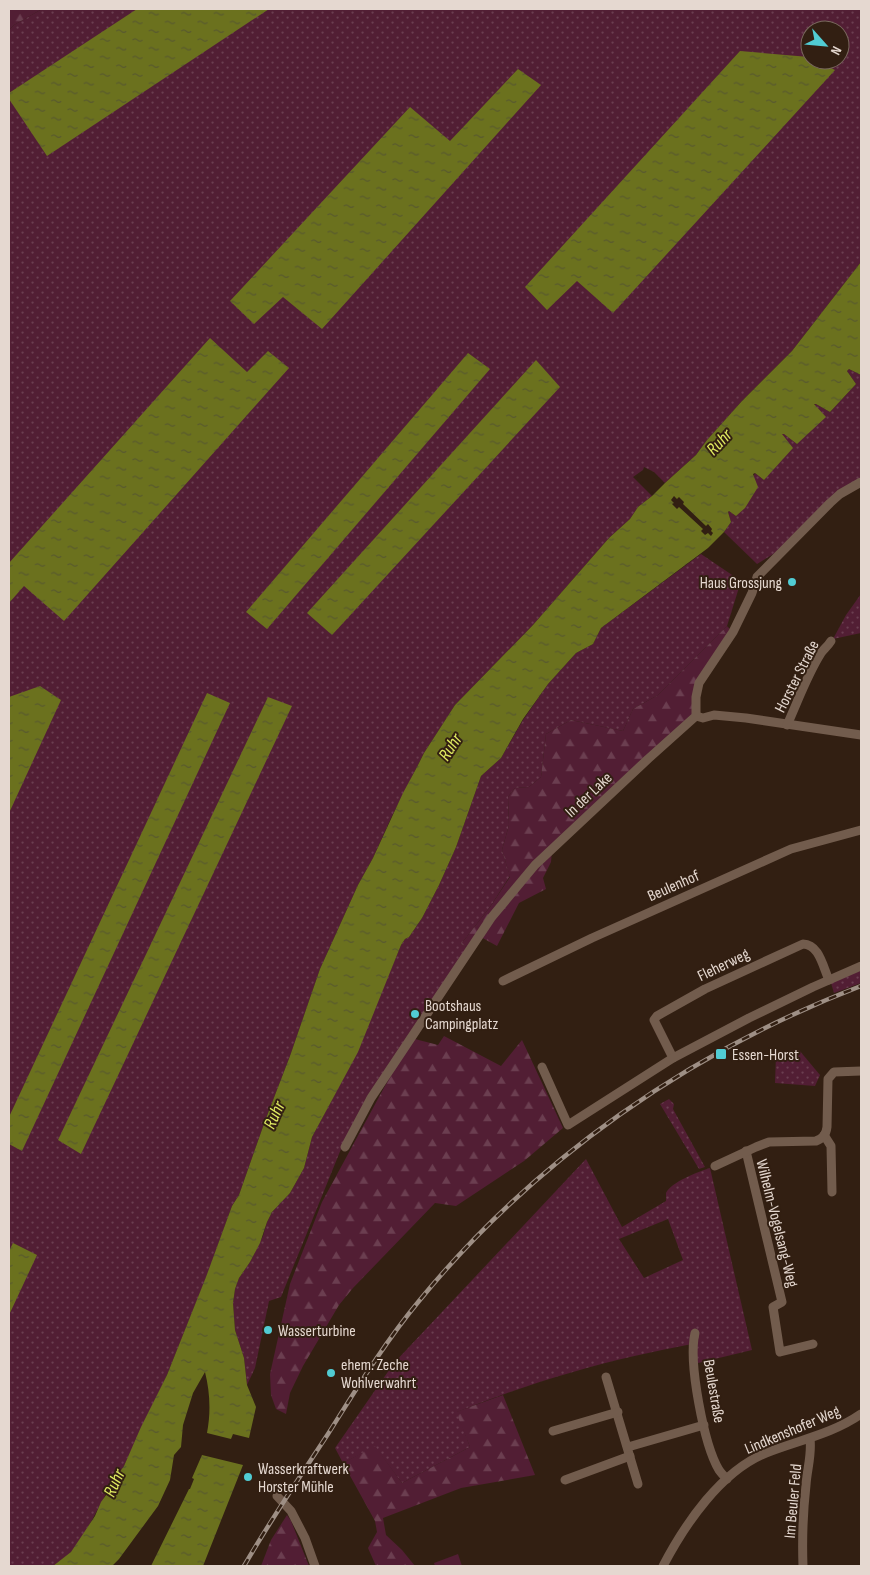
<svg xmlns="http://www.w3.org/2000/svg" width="870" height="1575" font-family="'Sofia Sans Condensed',sans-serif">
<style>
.green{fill:url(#green-dots);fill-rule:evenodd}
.forest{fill:url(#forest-firs)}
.pitch{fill:#521e34}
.water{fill:url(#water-ripples)}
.pier{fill:#321f12}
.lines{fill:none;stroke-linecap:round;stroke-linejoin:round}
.minor{stroke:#725c4d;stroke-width:9}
.rail-casing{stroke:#9e8f85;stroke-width:4.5}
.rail{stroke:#321f12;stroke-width:2.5;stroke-dasharray:8;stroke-linecap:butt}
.poi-dot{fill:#51ccd3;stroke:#321f12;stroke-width:2}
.labels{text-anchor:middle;stroke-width:4;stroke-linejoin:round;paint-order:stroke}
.poi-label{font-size:16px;fill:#e5d8d0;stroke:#321f12;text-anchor:start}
.street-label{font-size:16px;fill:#e5d8d0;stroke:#321f12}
.water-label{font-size:18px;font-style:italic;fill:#dfea61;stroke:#321f12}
</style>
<defs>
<pattern id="green-dots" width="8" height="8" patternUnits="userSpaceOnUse" patternTransform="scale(1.25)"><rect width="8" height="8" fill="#521e34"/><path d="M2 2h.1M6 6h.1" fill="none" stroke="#6b3e50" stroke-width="1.8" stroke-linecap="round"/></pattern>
<pattern id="forest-firs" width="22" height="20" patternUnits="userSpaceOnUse" patternTransform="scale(1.25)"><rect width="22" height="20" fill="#521e34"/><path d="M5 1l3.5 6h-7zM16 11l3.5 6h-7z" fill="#6b3e50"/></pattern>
<pattern id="water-ripples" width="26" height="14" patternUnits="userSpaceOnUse" patternTransform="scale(1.25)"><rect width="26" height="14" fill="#6b711e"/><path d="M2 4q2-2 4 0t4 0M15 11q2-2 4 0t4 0" fill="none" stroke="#58592e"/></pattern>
</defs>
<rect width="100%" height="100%" fill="#321f12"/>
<g class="green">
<path d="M 42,9 L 861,9 L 861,262 L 792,351 L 742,401 L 707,440 L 696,455 L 665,483 L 654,472 L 644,467 L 643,470 L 633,477 L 652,496 L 638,507 L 630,519 L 609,538 L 533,625 L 455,705 L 424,753 L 391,818 L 373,858 L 358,885 L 320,969 L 290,1056 L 265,1121 L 239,1195 L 232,1206 L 206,1278 L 167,1375 L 124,1466 C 103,1493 93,1525 72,1551 C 67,1557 59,1561 53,1566 L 9,1566 L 9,30 L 14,25 ZM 810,30 L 840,30 L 840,60 L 810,60 Z"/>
<path d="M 849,369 L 861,375 L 861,480 L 783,548 L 757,564 L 724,532 L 731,522 L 728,512 L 729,511 L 736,516 L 755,473 L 764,480 L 782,434 L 783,433 L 797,444 L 814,405 L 816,404 L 830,412 L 856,384 L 847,371 Z"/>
<path d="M 701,554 L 741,581 L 727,626 L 658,695 L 633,709 L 623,731 L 571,720 L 546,734 L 541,777 L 529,787 L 515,788 L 508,797 L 509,825 L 502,850 L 510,876 L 490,907 L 461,944 L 469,948 L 370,1097 L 341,1149 L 281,1297 L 269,1301 L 255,1368 L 247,1385 L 244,1358 L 235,1330 L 233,1303 L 235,1289 L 239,1278 L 250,1262 L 263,1236 L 267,1222 L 272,1212 L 290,1193 L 304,1168 L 312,1137 L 353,1060 L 401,945 L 405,939 L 409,937 L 422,918 L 439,885 L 456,847 L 481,776 L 501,758 L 523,720 L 548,684 L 576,653 L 593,644 L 601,628 Z"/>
<path d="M 861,594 L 861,633 L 833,639 L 846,615 Z"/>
<path d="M 861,970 L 861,983 L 834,993 L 831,983 Z"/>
<path d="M 799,1050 L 820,1075 L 815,1086 L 775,1083 L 776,1055 L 786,1051 Z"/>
<path d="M 669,1099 L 674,1104 L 673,1109 L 705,1167 L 699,1169 L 660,1104 Z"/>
<path d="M 586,1159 L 622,1227 L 666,1201 L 666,1193 C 671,1182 698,1172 710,1168 L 752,1350 L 694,1364 L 692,1344 C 652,1352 612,1360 573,1372 C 534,1383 495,1397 457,1412 L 470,1447 L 402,1483 L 375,1447 L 343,1463 L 335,1448 L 394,1363 ZM 668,1219 L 683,1260 L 644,1278 L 619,1239 Z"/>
</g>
<g class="forest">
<path d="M 9,9 L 42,9 L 14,25 L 9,30 Z"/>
<path d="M 727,626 L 732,631 L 698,683 L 695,716 L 552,850 L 551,862 L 543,878 L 546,889 L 519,903 L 497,946 L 479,936 L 469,948 L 461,944 L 490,907 L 510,877 L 502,850 L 509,825 L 508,797 L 515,788 L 529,787 L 541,777 L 546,734 L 571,720 L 623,731 L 633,709 L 658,695 Z"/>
<path d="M 444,1036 L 501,1066 L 522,1040 L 563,1128 L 524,1161 L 456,1206 L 435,1203 L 353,1288 L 339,1305 L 303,1366 L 290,1393 L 286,1414 L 276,1409 L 271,1395 L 270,1374 L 290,1284 L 322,1202 L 411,1038 L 438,1045 Z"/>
<path d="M 503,1395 L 535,1475 L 461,1488 L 383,1518 L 386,1535 L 402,1550 L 415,1566 L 376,1566 L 368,1548 L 377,1532 L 375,1521 L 343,1463 L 375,1446 L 402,1483 L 470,1447 L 456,1412 Z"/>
<path d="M 287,1515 L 291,1521 L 309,1566 L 261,1566 L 271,1540 Z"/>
</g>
<path class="pitch" d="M 458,1554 L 462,1566 L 435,1566 L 434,1563 Z"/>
<g class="water">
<path d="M 137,9 L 269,9 L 47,156 L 9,99 L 9,93 Z"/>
<path d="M 740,51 L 809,57 L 810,60 L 815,60 L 835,70 L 613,313 L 577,281 L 547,310 L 525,287 Z"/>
<path d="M 518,69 L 541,85 L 322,329 L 283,297 L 254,324 L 230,301 L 410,107 L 450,141 Z"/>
<path d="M 861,262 L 861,375 L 849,369 L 847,371 L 856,384 L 830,412 L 816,404 L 814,404 L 826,417 L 797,444 L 784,434 L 782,434 L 793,448 L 764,480 L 755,473 L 753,474 L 758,487 L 745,508 L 736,516 L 729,511 L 728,512 L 731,522 L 724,532 L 708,548 L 601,628 L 593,644 L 576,653 L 548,684 L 523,719 L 501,758 L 481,776 L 456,847 L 439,885 L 422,918 L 409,937 L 405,939 L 401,945 L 358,1052 L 312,1137 L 304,1168 L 290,1193 L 272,1212 L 267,1222 L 260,1243 L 250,1262 L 239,1278 L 235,1289 L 233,1303 L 235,1330 L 244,1358 L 247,1385 L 256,1407 L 249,1438 L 233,1434 L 231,1439 L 207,1433 C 211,1412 210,1392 205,1372 L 193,1393 L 183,1425 L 181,1447 L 174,1455 L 170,1480 L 158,1506 L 119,1559 L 112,1566 L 53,1566 L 71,1552 L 95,1516 L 101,1502 L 109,1491 L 116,1477 L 124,1466 L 141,1427 L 167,1375 L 206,1277 L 232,1206 L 239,1195 L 265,1121 L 290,1056 L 320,969 L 358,885 L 373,858 L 403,793 L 417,767 L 424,753 L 455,705 L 533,625 L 609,538 L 630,519 L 638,507 L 652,496 L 665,483 L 696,455 L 707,440 L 742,401 L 792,351 Z"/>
<path d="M 210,338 L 247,372 L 268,351 L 289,368 L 64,621 L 24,586 L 9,603 L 9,563 Z"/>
<path d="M 468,353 L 490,369 L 267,629 L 246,612 Z"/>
<path d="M 536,360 L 560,387 L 332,635 L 307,613 Z"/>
<path d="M 40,686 L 61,700 L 9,813 L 9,697 Z"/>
<path d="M 207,693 L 230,703 L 22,1151 L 9,1144 L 9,1117 Z"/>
<path d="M 268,697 L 292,706 L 81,1154 L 58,1140 Z"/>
<path d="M 13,1243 L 37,1255 L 9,1315 L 9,1251 Z"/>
<path d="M 202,1455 L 243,1465 L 203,1566 L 151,1566 L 189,1489 L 190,1489 L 194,1479 L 192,1478 Z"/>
</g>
<path class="pier" d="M 674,496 L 677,499 L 679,497 L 684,502 L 683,504 L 706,526 L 708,524 L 712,529 L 711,531 L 713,533 L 711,536 L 708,533 L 705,535 L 701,531 L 703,529 L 679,507 L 677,509 L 672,504 L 674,503 L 671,500 Z"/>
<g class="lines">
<g class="minor">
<path d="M 696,716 L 703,718 L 714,715 L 746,718 L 861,735"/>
<path d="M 787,725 C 798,701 807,675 821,653 C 824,649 828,646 831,641"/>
<path d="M 503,981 L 592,938 L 791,849 L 861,830"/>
<path d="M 673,1058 L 654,1020 L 657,1016 L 705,989 L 803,944 C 819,944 823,967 829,980"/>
<path d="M 542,1067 L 568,1125 L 673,1058 L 749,1018 L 813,987 L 861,966"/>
<path d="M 824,1135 L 831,1146 L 832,1192"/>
<path d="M 345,1147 L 371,1098 L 491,918 L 535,865 L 648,759 L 696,716 L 696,697 L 699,683 L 733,632 L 752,593 L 757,577 L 830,503 L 840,494 L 861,482"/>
<path d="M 746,1151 L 782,1302 L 773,1307 L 780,1352 L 813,1344"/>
<path d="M 715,1166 L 756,1147 L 769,1142 L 816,1141 C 823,1138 826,1135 827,1127 L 828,1079 L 834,1072 L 861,1071"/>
<path d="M 695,1333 C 688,1362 704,1445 719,1470 C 721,1473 724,1476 727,1479"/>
<path d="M 606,1377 L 638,1484"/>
<path d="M 553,1431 L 618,1412"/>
<path d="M 628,1447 L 704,1425"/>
<path d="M 565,1480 L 630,1456"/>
<path d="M 277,1496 L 291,1511 L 305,1538 L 315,1566"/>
<path d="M 663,1566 C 685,1524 721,1471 766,1453 C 799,1440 832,1434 861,1414"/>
<path d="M 803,1566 C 802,1539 803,1512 806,1485 C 807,1469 812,1455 810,1439"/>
</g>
<g class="rail-casing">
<path id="rail" d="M 244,1566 C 270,1521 299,1478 328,1434 C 357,1388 385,1342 419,1301 C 535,1159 691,1051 861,986"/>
</g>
<use href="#rail" class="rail"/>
</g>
<g class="poi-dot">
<circle cx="792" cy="582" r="5"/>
<circle cx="415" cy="1014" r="5"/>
<rect x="715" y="1048" width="12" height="12" rx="2.5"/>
<circle cx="268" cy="1330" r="5"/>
<circle cx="331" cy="1373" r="5"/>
<circle cx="248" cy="1477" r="5"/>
</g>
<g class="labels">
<g class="poi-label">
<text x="782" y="588" text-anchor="end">Haus Grossjung</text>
<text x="425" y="1011">Bootshaus<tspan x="425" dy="18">Campingplatz</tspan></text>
<text x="732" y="1060">Essen-Horst</text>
<text x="278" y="1336">Wasserturbine</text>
<text x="341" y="1370">ehem. Zeche<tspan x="341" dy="18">Wohlverwahrt</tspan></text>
<text x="258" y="1474">Wasserkraftwerk<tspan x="258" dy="18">Horster Mühle</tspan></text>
</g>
<g class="street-label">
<text transform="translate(796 676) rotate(-63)" y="6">Horster Straße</text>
<text transform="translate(588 794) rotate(-43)" y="6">In der Lake</text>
<text transform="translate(673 885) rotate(-24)" y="6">Beulenhof</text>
<text transform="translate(723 964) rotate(-26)" y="6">Fleherweg</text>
<text transform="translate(778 1223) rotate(76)" y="6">Wilhelm-Vogelsang-Weg</text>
<text transform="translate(715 1391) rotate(80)" y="6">Beulestraße</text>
<text transform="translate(792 1429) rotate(-23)" y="6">Lindkenshofer Weg</text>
<text transform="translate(792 1501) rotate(-85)" y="6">Im Beuler Feld</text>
</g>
<g class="water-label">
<text transform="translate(719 442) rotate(-47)" y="6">Ruhr</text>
<text transform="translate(450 747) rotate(-57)" y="6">Ruhr</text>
<text transform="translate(274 1115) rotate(-66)" y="6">Ruhr</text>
<text transform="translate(114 1483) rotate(-66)" y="6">Ruhr</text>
</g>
</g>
<rect width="870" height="1575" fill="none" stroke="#e5d8d0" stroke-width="20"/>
<g transform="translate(825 45) rotate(117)"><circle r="24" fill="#321f12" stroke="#7a695e"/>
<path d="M0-4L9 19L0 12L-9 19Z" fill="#51ccd3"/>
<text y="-8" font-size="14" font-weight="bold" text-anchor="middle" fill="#e5d8d0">N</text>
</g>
</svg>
